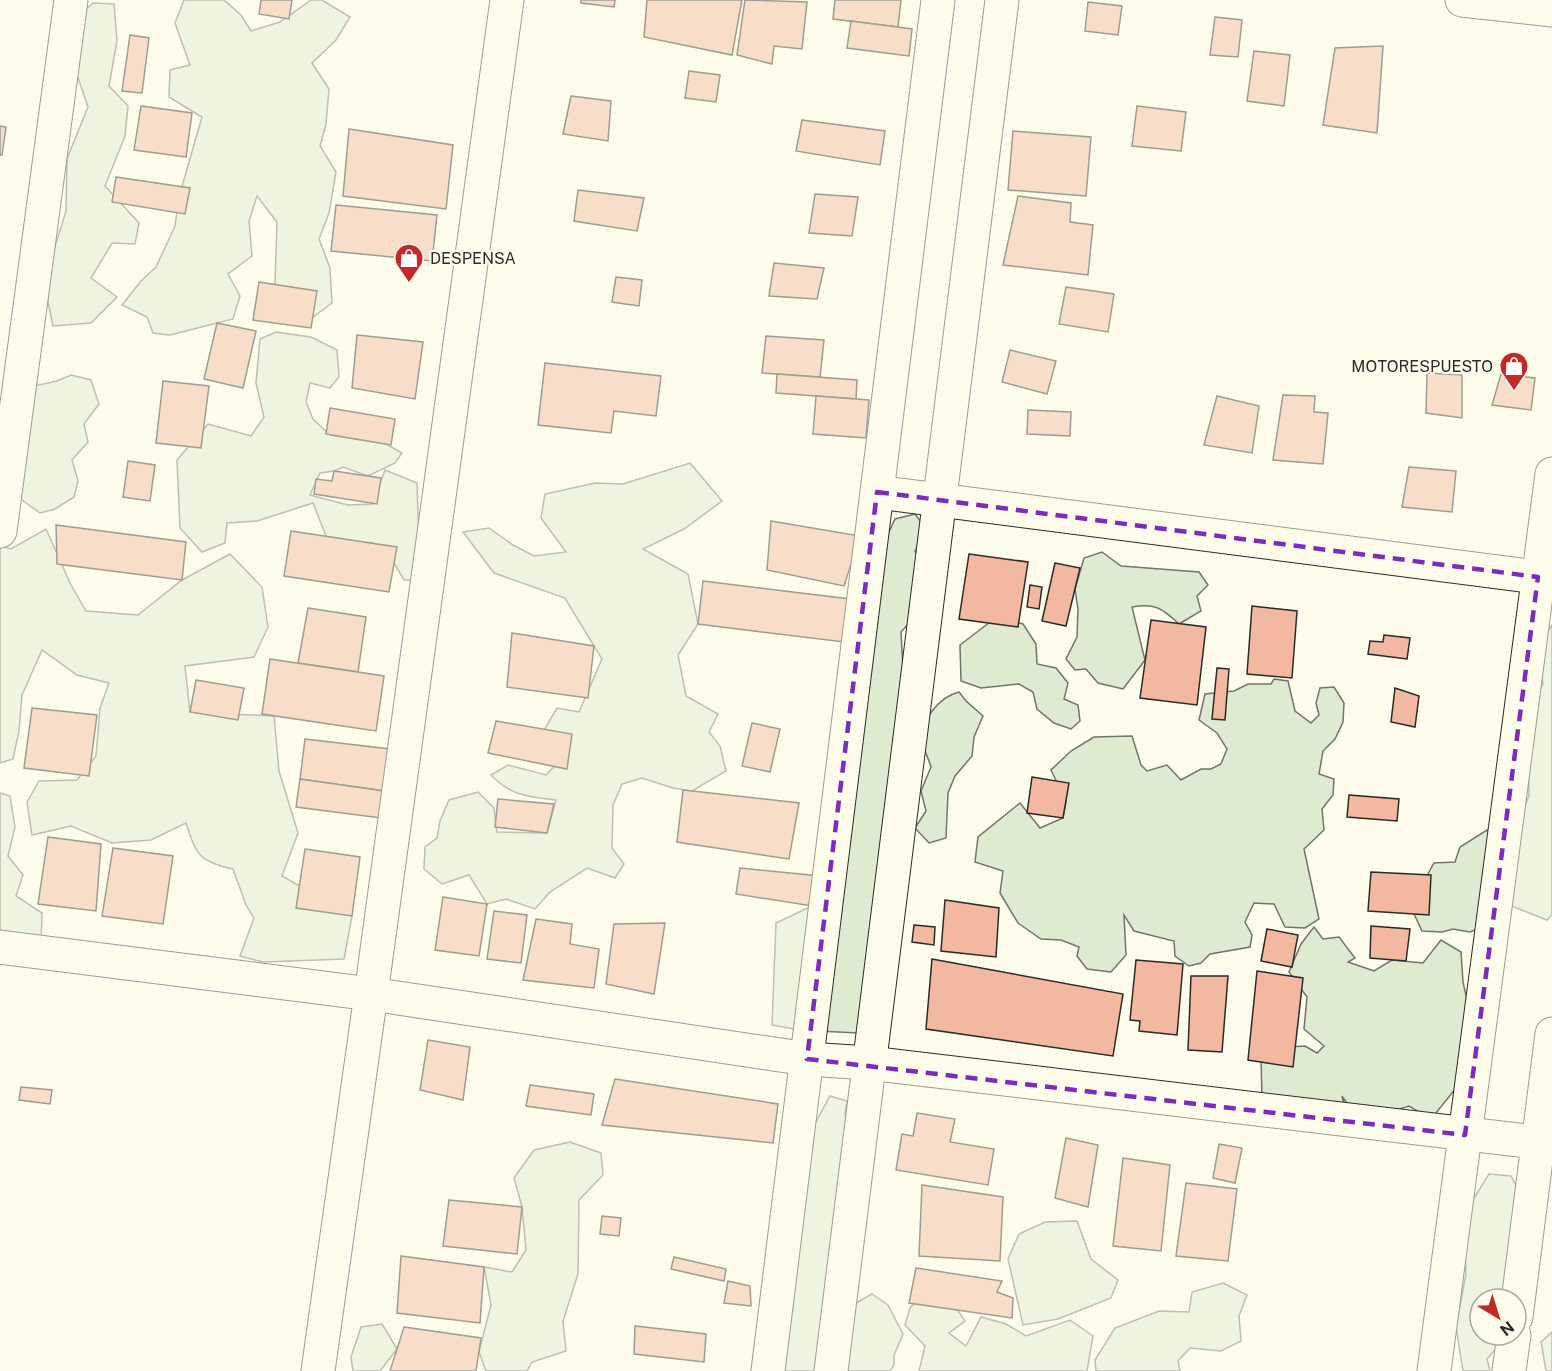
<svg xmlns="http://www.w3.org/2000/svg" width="1552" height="1371" font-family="'Public Sans',sans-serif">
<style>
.green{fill:#deebd1;stroke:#74746e;stroke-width:1.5}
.building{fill:#f2b8a0;stroke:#2b2b2b;stroke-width:1.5}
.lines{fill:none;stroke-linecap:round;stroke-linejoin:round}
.street-casing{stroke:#2b2b2b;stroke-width:35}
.street{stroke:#fdfbea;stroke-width:33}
.marked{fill:none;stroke:#7b2cbf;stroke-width:4.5;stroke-dasharray:12 8;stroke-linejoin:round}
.labels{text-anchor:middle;stroke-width:4.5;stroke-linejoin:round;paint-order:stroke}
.poi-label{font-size:16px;fill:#2b2b2b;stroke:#fdfbea;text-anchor:start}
</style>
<rect width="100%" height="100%" fill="#fdfbea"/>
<g class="green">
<path d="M 184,0 L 224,0 L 241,15 L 251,31 L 280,22 L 311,0 L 322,0 L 350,17 L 336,40 L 312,63 L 329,89 L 326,124 L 320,146 L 336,172 L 329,213 L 319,239 L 330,268 L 332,303 L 313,317 L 299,300 L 275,284 L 277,222 L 257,196 L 249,221 L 252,256 L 228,274 L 240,296 L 233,319 L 170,335 L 153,333 L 147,317 L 122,305 L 141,281 L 156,267 L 175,226 L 179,197 L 202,117 L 169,97 L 170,70 L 190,65 L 175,23 Z"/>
<path d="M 93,3 L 114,4 L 117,41 L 109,86 L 128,106 L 125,136 L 105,186 L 139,223 L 135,244 L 112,243 L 91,278 L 117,297 L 91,323 L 53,326 L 47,297 L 52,256 L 66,211 L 67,159 L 88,107 L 73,63 L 75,19 Z"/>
<path d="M 276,332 L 311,337 L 337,350 L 339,377 L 330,388 L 310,383 L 306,402 L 313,419 L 330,435 L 386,444 L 402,453 L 395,463 L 368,476 L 343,467 L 334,471 L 320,473 L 310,495 L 348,505 L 373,504 L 385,470 L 417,483 L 420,580 L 404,580 L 394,563 L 382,549 L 345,546 L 326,536 L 313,503 L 257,521 L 227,523 L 225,543 L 202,552 L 180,528 L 177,460 L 208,424 L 251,436 L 264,417 L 256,383 L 260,339 Z"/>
<path d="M 71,375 L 91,380 L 99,404 L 84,424 L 88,442 L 72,460 L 78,481 L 74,497 L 55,509 L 40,513 L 19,498 L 34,386 L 57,381 Z"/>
<path d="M 690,463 L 722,501 L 684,529 L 643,549 L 688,574 L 698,624 L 678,655 L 686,696 L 718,714 L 709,732 L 720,746 L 726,771 L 692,791 L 673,788 L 642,778 L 622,784 L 613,805 L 612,848 L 624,864 L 615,878 L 587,868 L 550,892 L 535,909 L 506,899 L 487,904 L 469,875 L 442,884 L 424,869 L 425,847 L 437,838 L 440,821 L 449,800 L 478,792 L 494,808 L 497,832 L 547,833 L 556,800 C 529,797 511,796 491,775 L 508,765 L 546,775 L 569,751 L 544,730 L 557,708 L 579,712 L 602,659 L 565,598 L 494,573 L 463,532 L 489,528 L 513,545 L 534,556 L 566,552 L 541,518 L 545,494 L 595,483 L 623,484 Z"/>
<path d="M 915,514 L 927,530 L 915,551 L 923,566 L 919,612 L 901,632 L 903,669 L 858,1033 L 799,1030 L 772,1025 L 776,923 L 812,906 L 888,534 L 895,519 Z"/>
<path d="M 46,529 L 71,585 L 86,611 L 138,615 L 182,580 L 230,554 L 262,587 L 268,627 L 254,657 L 185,666 L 190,712 L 274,716 L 279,771 L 298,833 L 282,876 L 352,916 L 344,959 L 263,962 L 240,956 L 254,918 L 246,905 L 233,869 C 199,862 196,854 186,823 L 151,840 L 112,843 L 71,826 L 32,835 L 27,802 L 39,781 L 77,780 L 96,756 L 100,708 L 109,683 L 77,675 L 42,650 L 22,695 L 19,731 L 13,759 L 0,763 L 0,546 L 11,549 Z"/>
<path d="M 1102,552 L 1121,566 L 1199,572 L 1208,585 L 1197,596 L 1201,611 L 1179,624 C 1162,608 1155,603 1132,607 L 1145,660 L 1123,689 L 1098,683 L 1086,669 L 1075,670 L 1066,659 L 1077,637 L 1078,609 L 1075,589 L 1084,558 Z"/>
<path d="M 998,616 L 1023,624 L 1036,644 L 1037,664 L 1056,668 L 1068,683 L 1064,699 L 1078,705 L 1080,721 L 1071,729 L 1054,723 L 1037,709 L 1033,692 L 1019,684 L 981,688 L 961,681 L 960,645 Z"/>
<path d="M 1552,625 L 1552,915 L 1547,920 L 1504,903 L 1512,842 L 1529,795 L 1528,715 L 1543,684 L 1537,648 Z"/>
<path d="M 1274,679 L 1288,681 L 1295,711 L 1311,723 L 1319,715 L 1316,703 L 1320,688 L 1334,687 L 1344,703 L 1343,722 L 1335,739 L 1323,751 L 1319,774 L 1334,779 L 1333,795 L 1322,809 L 1324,830 L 1304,849 L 1319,919 L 1305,928 L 1285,927 L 1274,904 L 1254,903 L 1245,922 L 1252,935 L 1250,947 L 1210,954 L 1201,963 L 1189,966 L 1175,956 L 1174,941 L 1134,931 L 1124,915 L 1126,955 L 1111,972 L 1087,969 L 1077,956 L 1079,947 L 1061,940 L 1041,939 L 1018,923 L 1000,893 L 1003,871 L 975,862 L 978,837 L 1020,803 L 1040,828 L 1063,818 L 1066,801 L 1051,770 L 1071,751 L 1094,737 L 1132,736 L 1141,765 L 1147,771 L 1167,765 L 1181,780 L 1201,769 L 1211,769 L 1221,764 L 1227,749 L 1217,733 L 1199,720 L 1205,694 L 1234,691 L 1248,684 L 1271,684 Z"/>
<path d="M 959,692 L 966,701 L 983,716 L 974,737 L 972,756 L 955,776 L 948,793 L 946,838 L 929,843 L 915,828 L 926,811 L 921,791 L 931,767 C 929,759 924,751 923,744 C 919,721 939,697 959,692 Z"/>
<path d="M 0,793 L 10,796 L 15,827 L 8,856 L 23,875 L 16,896 L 42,913 L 41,942 L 0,943 Z"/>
<path d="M 1487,830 L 1499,844 L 1491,924 L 1470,932 L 1453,929 L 1442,932 L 1422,931 L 1414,914 L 1419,890 L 1434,863 L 1455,862 L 1460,847 Z"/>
<path d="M 1314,927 L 1323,939 L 1339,937 L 1355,958 L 1348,962 L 1374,971 L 1392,960 L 1423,963 L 1441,940 L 1461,952 L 1463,982 L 1471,1018 L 1461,1082 L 1431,1119 L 1409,1106 L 1381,1115 L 1352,1111 L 1342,1096 L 1345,1109 L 1262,1100 L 1261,1057 L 1288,1047 L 1305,1046 L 1317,1053 L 1324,1046 L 1304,1029 L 1307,997 L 1289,972 L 1301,944 Z"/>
<path d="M 830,1096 L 847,1101 L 845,1115 L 854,1134 L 827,1371 L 773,1371 L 772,1339 L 793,1310 L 786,1264 L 810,1133 Z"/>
<path d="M 570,1142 L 601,1153 L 603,1175 L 579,1200 L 578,1274 L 563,1321 L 566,1351 L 532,1362 L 527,1371 L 486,1371 L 479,1352 L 491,1305 L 484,1267 L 512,1272 L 526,1250 L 522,1207 L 514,1178 L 534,1150 Z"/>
<path d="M 1489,1174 L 1511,1176 L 1527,1207 L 1516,1299 L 1480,1299 L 1480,1335 L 1508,1335 L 1487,1359 L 1490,1371 L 1463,1371 L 1456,1327 L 1466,1274 L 1463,1216 Z"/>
<path d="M 1077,1221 L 1091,1259 L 1118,1280 L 1111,1298 L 1058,1319 L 1023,1325 L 1008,1259 L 1019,1234 L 1045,1222 Z"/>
<path d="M 1223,1283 L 1247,1295 L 1239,1316 L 1241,1341 L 1221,1351 L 1190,1348 L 1178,1361 L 1180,1371 L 1096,1371 L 1095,1360 L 1115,1328 L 1159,1311 L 1189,1312 L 1192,1292 Z"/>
<path d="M 926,1291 L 951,1300 L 965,1321 L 949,1333 L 966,1346 L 981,1317 L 1006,1324 L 1026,1336 L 1070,1320 L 1093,1336 L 1087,1371 L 919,1371 L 925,1346 L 905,1325 L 910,1308 Z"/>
<path d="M 872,1294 L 888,1305 L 903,1334 L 894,1355 L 894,1365 L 890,1371 L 844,1371 L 847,1308 Z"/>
<path d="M 382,1324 L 397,1349 L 380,1371 L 353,1371 L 351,1357 L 361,1327 Z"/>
<path d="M 1552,1332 L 1552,1371 L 1546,1371 L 1541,1342 Z"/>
</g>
<g class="building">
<path d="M 261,0 L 292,0 L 289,19 L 259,14 Z"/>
<path d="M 581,0 L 615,0 L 614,7 L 581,3 Z"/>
<path d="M 647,0 L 742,0 L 732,55 L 644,37 Z"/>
<path d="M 745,0 L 807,2 L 802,49 L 774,46 L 772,64 L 737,55 Z"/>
<path d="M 835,0 L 901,0 L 898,27 L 833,19 Z"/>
<path d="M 1088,2 L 1122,6 L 1118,35 L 1085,31 Z"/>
<path d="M 1215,17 L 1242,20 L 1238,57 L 1210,55 Z"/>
<path d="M 851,21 L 912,29 L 909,56 L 847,48 Z"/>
<path d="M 130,35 L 149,38 L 142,93 L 122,91 Z"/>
<path d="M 1383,46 L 1377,133 L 1323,125 L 1335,48 Z"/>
<path d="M 1254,51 L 1290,55 L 1284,106 L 1247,101 Z"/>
<path d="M 689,71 L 720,75 L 716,102 L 685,98 Z"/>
<path d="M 571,96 L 611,101 L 608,141 L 563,134 Z"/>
<path d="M 141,106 L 192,113 L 186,157 L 134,150 Z"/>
<path d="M 1137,106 L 1186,112 L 1181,151 L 1132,146 Z"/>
<path d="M 802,120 L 885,131 L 880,165 L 796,151 Z"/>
<path d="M 0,126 L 6,127 L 2,155 L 0,155 Z"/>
<path d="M 349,129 L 453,145 L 446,209 L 343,196 Z"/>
<path d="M 1013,131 L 1091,137 L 1086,196 L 1008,190 Z"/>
<path d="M 116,177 L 190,188 L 185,214 L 112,202 Z"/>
<path d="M 578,190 L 644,198 L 637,231 L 574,221 Z"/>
<path d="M 815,194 L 858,197 L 852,236 L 809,233 Z"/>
<path d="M 1018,196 L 1071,203 L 1070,222 L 1093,225 L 1088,275 L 1003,265 Z"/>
<path d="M 336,205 L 437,215 L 432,261 L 331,251 Z"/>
<path d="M 774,263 L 824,268 L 817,299 L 769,296 Z"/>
<path d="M 616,277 L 642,280 L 639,306 L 612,302 Z"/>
<path d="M 259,282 L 317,291 L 311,328 L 253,320 Z"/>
<path d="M 1066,287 L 1114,294 L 1108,332 L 1059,324 Z"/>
<path d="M 217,323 L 256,331 L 243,388 L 204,379 Z"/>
<path d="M 357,335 L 423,342 L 415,399 L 352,388 Z"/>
<path d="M 766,336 L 824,340 L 820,377 L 762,373 Z"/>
<path d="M 1010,350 L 1056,361 L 1047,394 L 1002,382 Z"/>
<path d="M 545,363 L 661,376 L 656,416 L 614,411 L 611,433 L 538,425 Z"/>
<path d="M 1427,373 L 1462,375 L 1462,418 L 1426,413 Z"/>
<path d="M 777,374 L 857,380 L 856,399 L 776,393 Z"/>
<path d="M 1501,374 L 1535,378 L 1531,410 L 1492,405 Z"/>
<path d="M 163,381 L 209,386 L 201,448 L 156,443 Z"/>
<path d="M 1283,395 L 1315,396 L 1314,412 L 1328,413 L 1323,464 L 1273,460 Z"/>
<path d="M 816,396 L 869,400 L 866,438 L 813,434 Z"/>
<path d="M 1217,396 L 1259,406 L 1252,453 L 1204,445 Z"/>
<path d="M 330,408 L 395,419 L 391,445 L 326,434 Z"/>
<path d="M 1028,410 L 1071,412 L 1070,436 L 1027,434 Z"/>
<path d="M 128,461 L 155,465 L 150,501 L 123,497 Z"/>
<path d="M 1409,467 L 1456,471 L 1452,512 L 1402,507 Z"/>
<path d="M 334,471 L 381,478 L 377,504 L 314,494 L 316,479 L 332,481 Z"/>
<path d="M 771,521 L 860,536 L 844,586 L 767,570 Z"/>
<path d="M 56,525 L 186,542 L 182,580 L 57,564 Z"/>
<path d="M 291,531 L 397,547 L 389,592 L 284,576 Z"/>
<path d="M 969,554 L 1028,562 L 1018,627 L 959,619 Z"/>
<path d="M 1055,563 L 1080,568 L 1066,626 L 1042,621 Z"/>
<path d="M 703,581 L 850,599 L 844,642 L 698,624 Z"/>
<path d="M 1030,585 L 1042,587 L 1039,609 L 1027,607 Z"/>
<path d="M 1252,606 L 1297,611 L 1292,678 L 1247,674 Z"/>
<path d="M 308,608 L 366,617 L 358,672 L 298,663 Z"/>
<path d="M 1151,620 L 1206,627 L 1197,705 L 1140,698 Z"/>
<path d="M 512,633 L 594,646 L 588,698 L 507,687 Z"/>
<path d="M 1384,635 L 1410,638 L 1407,659 L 1368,654 L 1370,641 L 1383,642 Z"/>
<path d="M 270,659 L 384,676 L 376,731 L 262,714 Z"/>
<path d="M 1217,668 L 1229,669 L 1225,720 L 1212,719 Z"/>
<path d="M 196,680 L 244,688 L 238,720 L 190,712 Z"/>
<path d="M 1395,688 L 1419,696 L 1415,727 L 1391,722 Z"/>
<path d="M 32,708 L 97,715 L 89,776 L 24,768 Z"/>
<path d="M 496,721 L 572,734 L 567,769 L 488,753 Z"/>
<path d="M 752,723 L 780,729 L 770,772 L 742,766 Z"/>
<path d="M 305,739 L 390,749 L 384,791 L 300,779 Z"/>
<path d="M 1032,777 L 1069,783 L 1063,818 L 1027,813 Z"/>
<path d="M 300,779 L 384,791 L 381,818 L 296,807 Z"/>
<path d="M 683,790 L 799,803 L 789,859 L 677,842 Z"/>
<path d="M 1349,795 L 1399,799 L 1397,821 L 1347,817 Z"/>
<path d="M 498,799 L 554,804 L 547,833 L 495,827 Z"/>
<path d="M 48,837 L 101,844 L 96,911 L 38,904 Z"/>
<path d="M 113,848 L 173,856 L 163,924 L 102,916 Z"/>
<path d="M 305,849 L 360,857 L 352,916 L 296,908 Z"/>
<path d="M 740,868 L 820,876 L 812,906 L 736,894 Z"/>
<path d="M 1371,872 L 1431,875 L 1429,915 L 1368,911 Z"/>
<path d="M 443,897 L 487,904 L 479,956 L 435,950 Z"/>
<path d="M 945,900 L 999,908 L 996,957 L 941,951 Z"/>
<path d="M 494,911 L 527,915 L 521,963 L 487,959 Z"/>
<path d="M 536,919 L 572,924 L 570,944 L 599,949 L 594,988 L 523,980 Z"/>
<path d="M 665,923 L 654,994 L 606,984 L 614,924 Z"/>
<path d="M 914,925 L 935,927 L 934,945 L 912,942 Z"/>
<path d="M 1371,926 L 1410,929 L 1406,961 L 1370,958 Z"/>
<path d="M 1267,929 L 1298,935 L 1292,967 L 1261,961 Z"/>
<path d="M 932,959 L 1123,994 L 1113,1056 L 926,1029 Z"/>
<path d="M 1136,960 L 1183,964 L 1177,1035 L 1139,1031 L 1140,1021 L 1130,1020 Z"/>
<path d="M 1257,971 L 1303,978 L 1293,1067 L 1248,1060 Z"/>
<path d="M 1191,976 L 1228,976 L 1222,1052 L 1188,1050 Z"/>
<path d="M 428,1040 L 470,1047 L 463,1100 L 420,1090 Z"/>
<path d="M 615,1079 L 778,1104 L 773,1143 L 602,1125 Z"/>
<path d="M 530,1085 L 594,1094 L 591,1115 L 526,1106 Z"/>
<path d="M 21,1087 L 52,1090 L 50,1104 L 19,1100 Z"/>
<path d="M 917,1113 L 955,1119 L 950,1142 L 994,1149 L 988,1185 L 896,1170 L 902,1134 L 913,1136 Z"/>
<path d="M 1066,1138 L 1098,1145 L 1088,1207 L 1055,1198 Z"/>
<path d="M 1219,1144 L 1242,1148 L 1235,1183 L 1213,1178 Z"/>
<path d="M 1123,1158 L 1170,1165 L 1161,1251 L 1113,1246 Z"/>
<path d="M 1186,1183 L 1237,1189 L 1228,1261 L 1176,1256 Z"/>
<path d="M 922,1185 L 1003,1197 L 1000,1261 L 919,1256 Z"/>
<path d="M 449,1200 L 522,1207 L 517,1254 L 443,1246 Z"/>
<path d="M 602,1216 L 621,1218 L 619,1236 L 600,1234 Z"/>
<path d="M 401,1256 L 484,1267 L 480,1323 L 397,1313 Z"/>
<path d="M 674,1257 L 726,1269 L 724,1281 L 671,1269 Z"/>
<path d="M 916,1268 L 1002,1281 L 997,1292 L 1013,1298 L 1012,1318 L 909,1303 Z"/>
<path d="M 728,1281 L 750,1286 L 751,1306 L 724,1303 Z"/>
<path d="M 635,1326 L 706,1334 L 704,1362 L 634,1354 Z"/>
<path d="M 404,1327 L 481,1338 L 476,1371 L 390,1371 Z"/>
</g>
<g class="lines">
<g class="street-casing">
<g id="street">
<path d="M 1462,0 L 1552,10"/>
<path d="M 877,492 L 1552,579"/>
<path d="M 0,531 L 71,0"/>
<path d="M 0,947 L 371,994 L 807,1059 L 869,1063 L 1552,1144"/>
<path d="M 1516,1317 L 1552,1034"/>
<path d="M 318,1371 L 371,994 L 507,0"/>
<path d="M 768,1371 L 938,0"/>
<path d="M 831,1371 L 1002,0"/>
<path d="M 1434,1371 L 1552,474"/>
<path d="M 1509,1371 L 1514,1335"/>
</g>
</g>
<use href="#street" class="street"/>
</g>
<path d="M0 0H1552V1371H0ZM 877,492 L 1538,577 L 1465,1135 L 807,1059 Z" fill="#fdfbea" fill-opacity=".55" fill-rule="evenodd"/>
<path class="marked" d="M 877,492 L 1538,577 L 1465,1135 L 807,1059 Z"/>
<defs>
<g id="shop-pin" transform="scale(1.5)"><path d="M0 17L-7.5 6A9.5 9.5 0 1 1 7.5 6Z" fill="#c62828" stroke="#fdfbea"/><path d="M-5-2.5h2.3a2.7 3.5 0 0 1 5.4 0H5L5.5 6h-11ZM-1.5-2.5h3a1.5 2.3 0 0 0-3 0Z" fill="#fff"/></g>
</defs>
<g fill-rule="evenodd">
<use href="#shop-pin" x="409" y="258"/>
<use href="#shop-pin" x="1514" y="366"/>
</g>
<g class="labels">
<g class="poi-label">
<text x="430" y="264">DESPENSA</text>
<text x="1493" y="372" text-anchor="end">MOTORESPUESTO</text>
</g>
</g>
<g transform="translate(1498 1317) rotate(142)"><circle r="28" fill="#fdfbea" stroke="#a9a89e" stroke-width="1.5"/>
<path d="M0-4.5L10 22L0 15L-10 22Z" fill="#c62828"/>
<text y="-9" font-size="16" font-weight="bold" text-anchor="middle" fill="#2b2b2b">N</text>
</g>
</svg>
